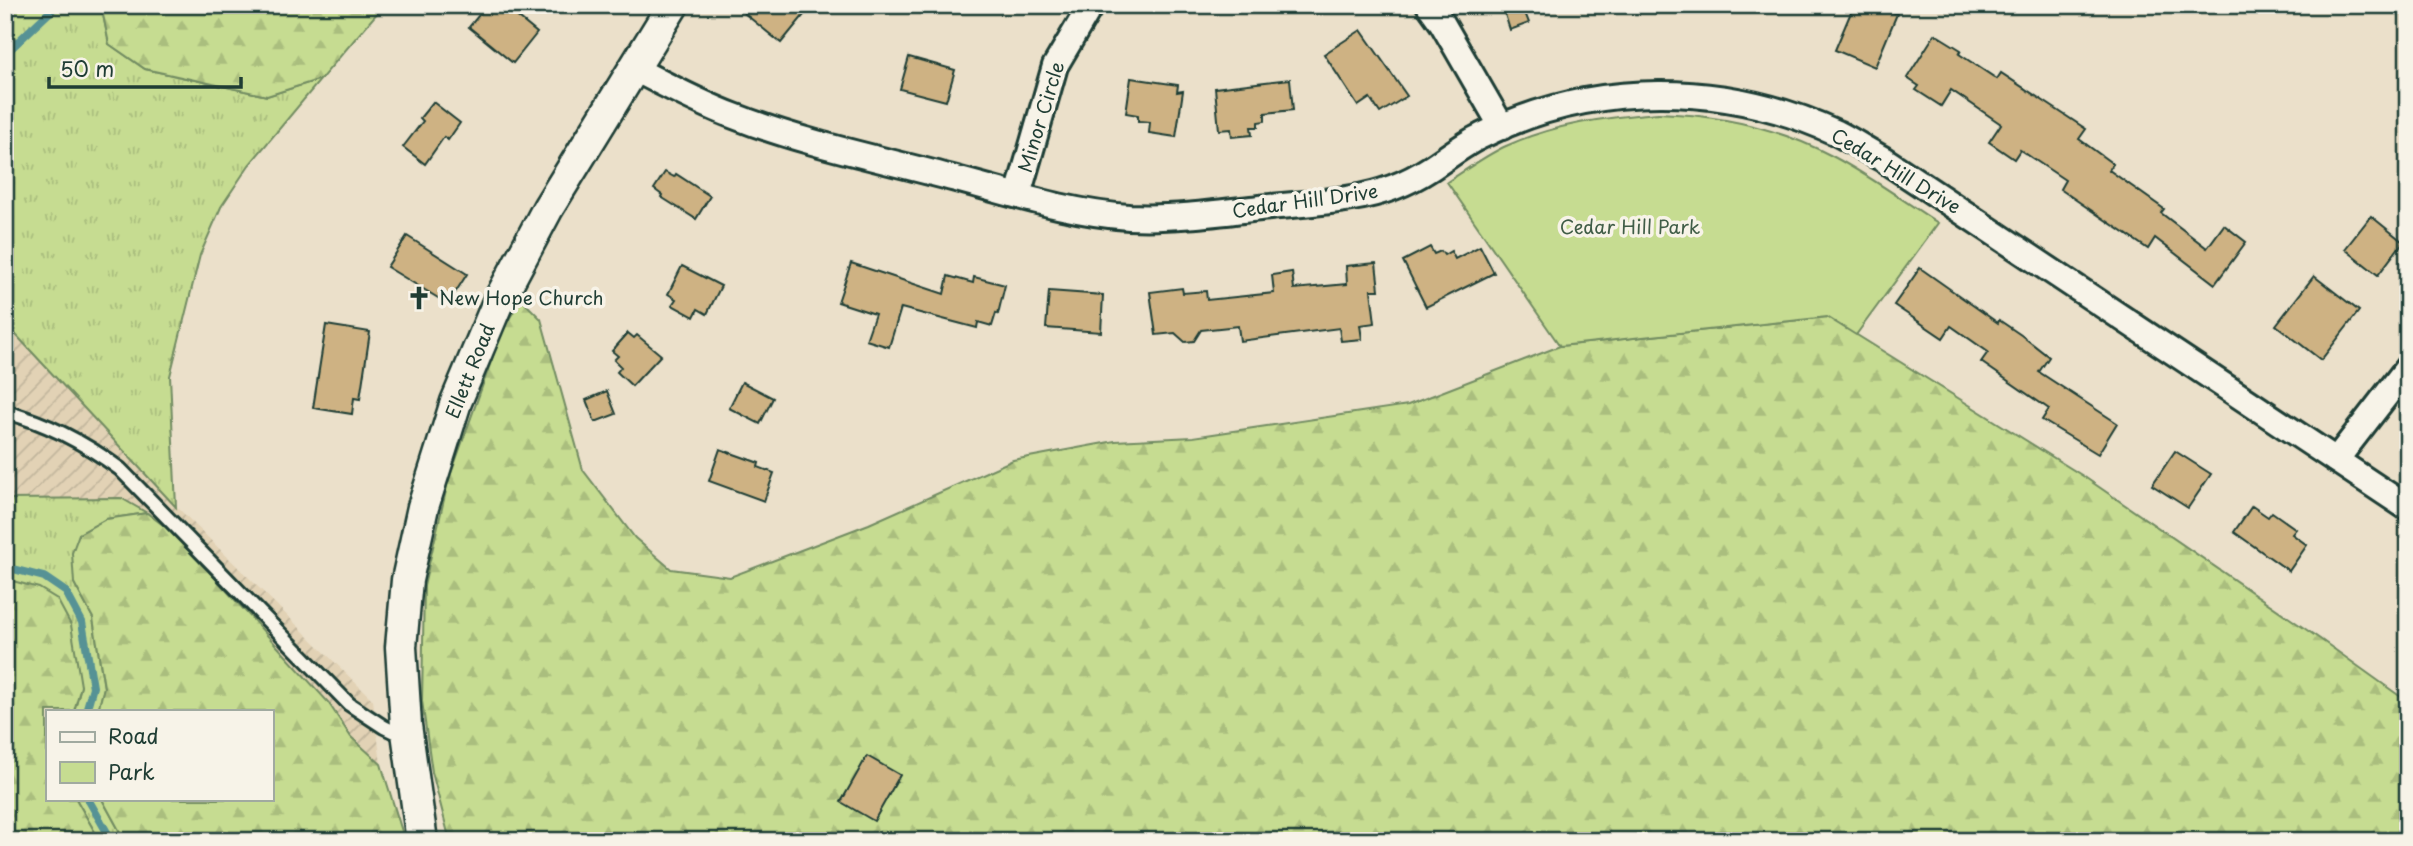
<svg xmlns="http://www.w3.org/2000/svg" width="2413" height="846" font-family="'Playpen Sans',sans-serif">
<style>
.industrial{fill:url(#industrial-furrows)}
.grass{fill:url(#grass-tufts);stroke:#728c62;stroke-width:2}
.forest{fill:url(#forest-firs);stroke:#728c62;stroke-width:2}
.green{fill:#c6dc91;stroke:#728c62;stroke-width:2}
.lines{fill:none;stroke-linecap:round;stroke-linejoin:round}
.stream{stroke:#569295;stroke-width:8}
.building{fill:#ceb283;stroke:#1f3d34;stroke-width:2}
.service-casing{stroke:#1f3d34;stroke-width:18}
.minor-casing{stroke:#1f3d34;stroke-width:30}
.tertiary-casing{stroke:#1f3d34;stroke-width:35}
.service{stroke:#f7f3e8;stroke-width:12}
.minor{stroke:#f7f3e8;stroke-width:24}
.tertiary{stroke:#f7f3e8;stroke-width:30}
.labels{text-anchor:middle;stroke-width:7;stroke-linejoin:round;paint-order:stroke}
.street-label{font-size:19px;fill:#1f3d34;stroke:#f7f3e8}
.park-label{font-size:19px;fill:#405d47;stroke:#f7f3e8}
.poi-label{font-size:19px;fill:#1f3d34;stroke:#f7f3e8;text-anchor:start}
</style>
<defs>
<pattern id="industrial-furrows" width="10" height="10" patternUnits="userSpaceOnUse" patternTransform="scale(1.75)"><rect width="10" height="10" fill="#e2d2b5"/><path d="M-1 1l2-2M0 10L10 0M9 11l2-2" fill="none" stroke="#c1b59c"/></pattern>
<pattern id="grass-tufts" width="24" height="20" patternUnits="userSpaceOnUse" patternTransform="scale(1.75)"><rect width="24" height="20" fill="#c6dc91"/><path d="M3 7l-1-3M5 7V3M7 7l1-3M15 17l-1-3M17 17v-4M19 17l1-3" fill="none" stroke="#aabe7e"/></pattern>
<pattern id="forest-firs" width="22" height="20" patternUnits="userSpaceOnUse" patternTransform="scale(1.75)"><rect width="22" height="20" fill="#c6dc91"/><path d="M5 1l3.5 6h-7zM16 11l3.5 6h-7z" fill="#aabe7e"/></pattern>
</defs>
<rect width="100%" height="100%" fill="#ebe0ca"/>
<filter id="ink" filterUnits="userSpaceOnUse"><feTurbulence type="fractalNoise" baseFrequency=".0143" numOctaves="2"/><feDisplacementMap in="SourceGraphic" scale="14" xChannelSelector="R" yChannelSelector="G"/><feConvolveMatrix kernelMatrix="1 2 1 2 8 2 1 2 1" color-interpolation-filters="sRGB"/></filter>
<g filter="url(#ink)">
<path class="industrial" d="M 5,323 L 177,507 L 373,700 L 381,764 L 351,737 L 328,702 L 175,534 L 147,513 L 121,498 L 5,499 Z"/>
<g class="grass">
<path d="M 5,5 L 101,5 L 109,44 L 145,69 L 267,96 L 321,79 L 249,165 L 221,207 L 200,255 L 170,376 L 176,507 L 5,323 Z"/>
<path d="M 121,498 L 147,513 L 106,519 L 79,534 L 74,583 L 93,618 L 104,688 L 98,711 L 74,711 L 81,686 L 11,579 L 5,579 L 5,499 Z"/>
<path d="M 76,799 L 102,799 L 125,841 L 100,841 Z"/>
</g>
<g class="forest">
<path d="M 101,5 L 384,5 L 321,79 L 267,96 L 145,69 L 109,44 Z"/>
<path d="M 521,299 L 541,319 L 583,470 L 635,538 L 671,569 L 730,577 L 869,524 L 1013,460 L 1115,441 L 1193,437 L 1408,405 L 1560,346 L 1828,317 L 2083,476 L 2320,639 L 2408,702 L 2408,841 L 450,841 L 432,772 L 422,701 L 424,586 L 448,482 L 502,331 Z"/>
<path d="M 147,513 L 175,534 L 328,702 L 351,737 L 381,764 L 405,841 L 125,841 L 102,799 L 271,799 L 271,711 L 98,711 L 104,687 L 93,618 L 74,583 L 72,553 L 79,534 L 106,519 Z"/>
<path d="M 5,579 L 39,588 L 57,599 L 71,625 L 81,686 L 74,711 L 47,711 L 47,799 L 76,799 L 100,841 L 5,841 Z"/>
</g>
<path class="green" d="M 1658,113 C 1719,115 1780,128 1834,157 C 1870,176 1904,201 1938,223 L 1856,335 L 1827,317 L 1560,346 L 1447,182 C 1466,170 1486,155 1506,146 C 1554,124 1607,117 1658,113 Z"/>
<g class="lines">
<g class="stream">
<path d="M 5,54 L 57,5"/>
<path d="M 5,567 L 44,577 L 66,592 L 82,622 L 93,687 L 86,711"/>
<path d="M 88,799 L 112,841"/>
</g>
</g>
<g class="building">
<path d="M 487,5 L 503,5 L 537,33 L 513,63 L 469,27 Z"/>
<path d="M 734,5 L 792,5 L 804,15 L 781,43 Z"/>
<path d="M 1502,5 L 1522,5 L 1529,23 L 1510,30 Z"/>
<path d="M 1854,5 L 1875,5 L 1897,14 L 1875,67 L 1835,50 Z"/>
<path d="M 1361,30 L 1407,96 L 1380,113 L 1370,98 L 1358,106 L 1324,54 Z"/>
<path d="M 1935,34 L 1961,50 L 1959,54 L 1997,79 L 2001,73 L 2086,129 L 2079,139 L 2113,164 L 2109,170 L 2164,209 L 2161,213 L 2207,248 L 2224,225 L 2246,242 L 2215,284 L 2155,238 L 2148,249 L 2060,189 L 2065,180 L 2020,150 L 2014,159 L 1989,142 L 2001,124 L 1951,90 L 1941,106 L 1916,90 L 1919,86 L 1907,78 Z"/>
<path d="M 909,57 L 955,70 L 946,101 L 900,89 Z"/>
<path d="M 1131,78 L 1178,85 L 1177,92 L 1183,91 L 1176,137 L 1149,133 L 1150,122 L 1138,121 L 1138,115 L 1126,113 Z"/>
<path d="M 1290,79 L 1293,110 L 1265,113 L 1265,121 L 1258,122 L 1258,127 L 1251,127 L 1252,135 L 1232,137 L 1231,129 L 1219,130 L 1215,88 Z"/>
<path d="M 433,102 L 460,123 L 448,140 L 444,137 L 425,164 L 403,147 L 423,121 L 420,118 Z"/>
<path d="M 665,172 L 674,177 L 676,174 L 710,196 L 696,219 L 661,197 L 662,195 L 654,189 Z"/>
<path d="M 2371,216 L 2403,242 L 2378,275 L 2345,249 Z"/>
<path d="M 407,236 L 467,274 L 448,304 L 387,267 Z"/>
<path d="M 1480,246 L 1494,273 L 1426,307 L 1403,261 L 1430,247 L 1434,254 L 1441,251 L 1444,255 L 1451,251 L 1455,259 Z"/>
<path d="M 851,263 L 944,294 L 948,276 L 973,283 L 974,277 L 1005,285 L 998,314 L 996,313 L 992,326 L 978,322 L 977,328 L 901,308 L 889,347 L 866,340 L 875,314 L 838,302 Z"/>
<path d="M 1376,263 L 1379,290 L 1371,290 L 1375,323 L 1360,325 L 1362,339 L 1341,341 L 1339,328 L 1240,341 L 1238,326 L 1201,330 L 1194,341 L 1185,342 L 1175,333 L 1156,335 L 1150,292 L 1182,288 L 1183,293 L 1206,291 L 1207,300 L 1274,293 L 1272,275 L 1292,272 L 1294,289 L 1347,284 L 1346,266 Z"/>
<path d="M 682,266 L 721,286 L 707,314 L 698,309 L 694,317 L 672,305 L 676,299 L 668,294 Z"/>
<path d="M 1920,268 L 1998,323 L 1999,320 L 2021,335 L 2049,357 L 2039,372 L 2117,423 L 2098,454 L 2042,420 L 2049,409 L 1981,362 L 1988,352 L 1951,326 L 1943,338 L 1894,305 Z"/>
<path d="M 2314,276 L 2359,311 L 2321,360 L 2276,325 Z"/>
<path d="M 1049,291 L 1103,295 L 1101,332 L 1046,328 Z"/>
<path d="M 326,325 L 370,332 L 360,399 L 354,398 L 352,414 L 313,408 Z"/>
<path d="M 628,333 L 634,338 L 637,335 L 661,355 L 632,386 L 617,372 L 621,367 L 614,360 L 618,356 L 612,351 Z"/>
<path d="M 742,382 L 773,398 L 760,424 L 729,408 Z"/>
<path d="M 607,391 L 616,414 L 595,422 L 586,400 Z"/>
<path d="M 720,449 L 759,463 L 758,467 L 774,473 L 764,501 L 709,481 Z"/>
<path d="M 2175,451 L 2211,474 L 2188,508 L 2152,485 Z"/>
<path d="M 2252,506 L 2268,517 L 2272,512 L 2296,529 L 2292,534 L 2307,545 L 2289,571 L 2234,532 Z"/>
<path d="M 867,756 L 900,775 L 874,821 L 841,802 Z"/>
</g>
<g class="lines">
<g class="service-casing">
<path id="service" d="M 5,412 C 48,423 85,443 120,469 L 349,704 L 384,727 L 407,738"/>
</g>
<g class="minor-casing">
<g id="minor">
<path d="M 1429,5 L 1442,23 L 1502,127"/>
<path d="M 633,68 C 666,85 699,103 734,116 C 805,144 882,159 956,179 C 1013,194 1070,213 1129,217 C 1173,219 1217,213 1260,208 C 1291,205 1322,203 1352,198 C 1380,194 1408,183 1431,168 C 1448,157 1464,144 1481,136 C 1593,80 1725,81 1837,133 C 1853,141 1868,151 1883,159 L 2408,508"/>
<path d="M 1018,195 L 1055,66 L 1091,5"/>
<path d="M 2336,460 L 2408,367"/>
</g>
</g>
<g class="tertiary-casing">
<path id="tertiary" d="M 422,841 L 406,725 L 401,647 L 407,580 L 423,507 L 456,402 L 498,302 L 548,208 L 673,5"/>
</g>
<use href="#service" class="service"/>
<use href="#minor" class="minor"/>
<use href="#tertiary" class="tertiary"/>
</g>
</g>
<defs>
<g id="church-bare" transform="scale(1.89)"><path d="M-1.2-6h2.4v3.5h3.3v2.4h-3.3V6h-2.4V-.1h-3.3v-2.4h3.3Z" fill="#1f3d34" stroke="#f7f3e8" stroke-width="2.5" paint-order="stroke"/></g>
</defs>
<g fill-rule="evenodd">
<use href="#church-bare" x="419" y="298"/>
</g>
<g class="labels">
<g class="street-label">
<text transform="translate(1041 117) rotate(-73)" y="7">Minor Circle</text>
<text transform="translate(1896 171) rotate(31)" y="7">Cedar Hill Drive</text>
<text transform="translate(1305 201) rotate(-8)" y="7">Cedar Hill Drive</text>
<text transform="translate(470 371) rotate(-68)" y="7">Ellett Road</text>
</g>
<g class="park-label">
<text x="1630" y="234">Cedar Hill Park</text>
</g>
<g class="poi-label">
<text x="439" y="305">New Hope Church</text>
</g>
</g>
<rect width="2413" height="846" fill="none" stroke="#f7f3e8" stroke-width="28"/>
<rect x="14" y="14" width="2385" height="818" fill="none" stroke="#1f3d34" stroke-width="2.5" filter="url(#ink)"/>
<rect x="46" y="710" width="228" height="91" fill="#f7f3e8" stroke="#a1aaa0" stroke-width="2"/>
<rect x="60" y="732" width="35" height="10" fill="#f7f3e8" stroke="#a1aaa0" stroke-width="2"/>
<text x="108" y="744" font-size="21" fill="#1f3d34">Road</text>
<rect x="60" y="762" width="35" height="21" fill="#c6dc91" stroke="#a1aaa0" stroke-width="2"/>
<text x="108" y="780" font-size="21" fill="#1f3d34">Park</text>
<path d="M49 77v10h192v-10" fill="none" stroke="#1f3d34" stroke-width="3.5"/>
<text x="60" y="77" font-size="21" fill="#1f3d34" stroke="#f7f3e8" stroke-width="5" paint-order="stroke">50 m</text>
</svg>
